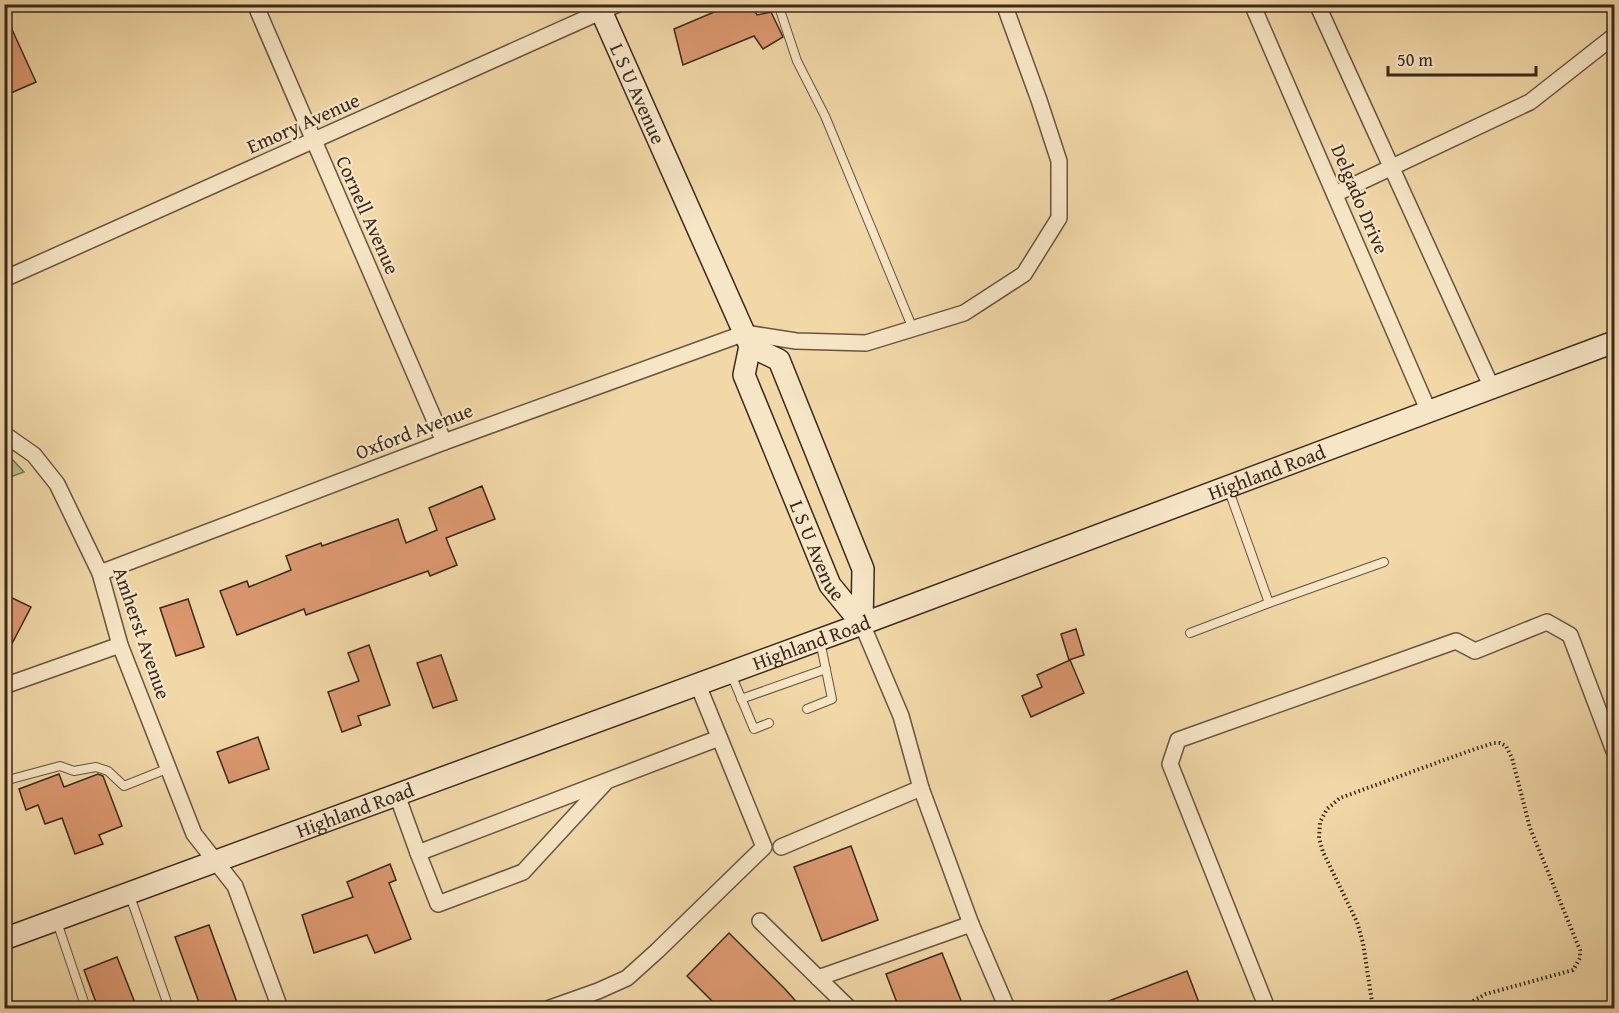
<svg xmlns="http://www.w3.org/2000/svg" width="1619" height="1013" font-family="'Gentium Book Plus',serif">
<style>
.green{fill:#b4c08c;stroke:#767456;stroke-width:1.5}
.building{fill:#dc986f;stroke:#372921;stroke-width:1.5}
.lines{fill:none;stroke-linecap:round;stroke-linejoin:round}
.lane-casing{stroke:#665542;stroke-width:10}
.street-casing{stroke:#665542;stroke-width:18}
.secondary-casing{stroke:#372921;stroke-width:24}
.path{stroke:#372921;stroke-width:4;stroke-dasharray:1.5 3;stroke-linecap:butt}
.lane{stroke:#f7e6c6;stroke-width:8}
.street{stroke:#f7e6c6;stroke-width:15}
.secondary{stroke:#f7e6c6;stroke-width:21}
.labels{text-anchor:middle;stroke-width:4.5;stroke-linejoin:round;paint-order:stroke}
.street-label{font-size:20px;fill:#372921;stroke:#f7e6c6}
</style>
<rect width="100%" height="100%" fill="#f2d8a7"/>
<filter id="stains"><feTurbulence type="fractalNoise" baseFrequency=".00333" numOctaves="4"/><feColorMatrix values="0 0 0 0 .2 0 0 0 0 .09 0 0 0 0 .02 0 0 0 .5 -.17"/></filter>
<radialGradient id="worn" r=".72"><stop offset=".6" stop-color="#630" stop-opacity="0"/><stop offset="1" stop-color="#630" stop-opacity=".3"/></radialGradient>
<path class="green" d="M 5,453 L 11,458 L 24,472 L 5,479 Z"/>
<g class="building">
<path d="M 733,4 L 751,4 L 757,15 L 771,12 L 783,37 L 763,49 L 754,36 L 683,65 L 674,29 Z"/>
<path d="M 4,12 L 36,82 L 4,96 Z"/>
<path d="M 482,486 L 495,519 L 446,538 L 457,565 L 430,576 L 428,571 L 306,615 L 304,609 L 237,635 L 220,591 L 247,581 L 249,587 L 291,570 L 286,556 L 321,543 L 322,546 L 398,519 L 406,543 L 437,530 L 429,508 Z"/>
<path d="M 4,594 L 31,607 L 4,659 Z"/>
<path d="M 188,599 L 204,647 L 176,656 L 160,608 Z"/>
<path d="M 1076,629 L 1084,655 L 1069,660 L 1061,634 Z"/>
<path d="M 369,645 L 390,705 L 358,716 L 361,725 L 342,732 L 328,692 L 359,681 L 348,653 Z"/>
<path d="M 441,655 L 457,700 L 433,708 L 417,663 Z"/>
<path d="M 1070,660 L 1084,693 L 1031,717 L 1022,696 L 1042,687 L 1037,675 Z"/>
<path d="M 258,737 L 269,769 L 229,783 L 217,752 Z"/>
<path d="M 59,774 L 64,787 L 98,774 L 103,776 L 122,826 L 99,835 L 103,844 L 75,854 L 62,818 L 45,824 L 38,805 L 26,810 L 19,789 Z"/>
<path d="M 851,846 L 878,920 L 822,941 L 794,867 Z"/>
<path d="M 390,864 L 396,880 L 389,883 L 411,939 L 375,953 L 367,935 L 314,953 L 302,915 L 353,897 L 347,882 Z"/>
<path d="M 209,925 L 239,1008 L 201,1008 L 175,937 Z"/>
<path d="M 729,933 L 785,989 L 802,1008 L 719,1008 L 687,976 Z"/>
<path d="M 942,953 L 964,1008 L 899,1008 L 886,974 Z"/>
<path d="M 117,957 L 137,1008 L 98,1008 L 84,970 Z"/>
<path d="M 1187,971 L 1201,1008 L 1093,1008 L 1093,1007 Z"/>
</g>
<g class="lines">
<g class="lane-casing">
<g id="lane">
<path d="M 778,4 L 797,61 L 825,116 L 913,329"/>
<path d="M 1269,603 L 1384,562"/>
<path d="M 1190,633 L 1269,603 L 1228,488"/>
<path d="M 731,674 L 754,729 L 769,723"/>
<path d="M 741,699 L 826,669"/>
<path d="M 807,709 L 832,699 L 820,641"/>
<path d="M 4,781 L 60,766 L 74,771 L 96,767 L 108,771 L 124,786 L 169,768"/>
<path d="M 130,896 L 169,1008"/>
<path d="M 57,922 L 86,1008"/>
</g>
</g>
<g class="street-casing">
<g id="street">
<path d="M 255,4 L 444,442"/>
<path d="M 1252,4 L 1429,412"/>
<path d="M 1317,4 L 1492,388"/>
<path d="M 1335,194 L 1530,102 L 1614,36"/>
<path d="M 4,279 L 618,4"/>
<path d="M 4,434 L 34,455 L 57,484 L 100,573 L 120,645 L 194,834 L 235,886 L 280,1008"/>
<path d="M 100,573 L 444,442 L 745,333 L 796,341 L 866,343 L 964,313 L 1024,274 L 1059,218 L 1059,161 L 1039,100 L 1004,4"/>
<path d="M 862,624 L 901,716 L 921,788"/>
<path d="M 4,686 L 120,645"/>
<path d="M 397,795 L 418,853 L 719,738"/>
<path d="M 781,847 L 921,788 L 971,924 L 1007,1008"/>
<path d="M 418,853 L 438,904 L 523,872 L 605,783"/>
<path d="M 760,921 L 849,1008"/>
<path d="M 818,978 L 971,924"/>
<path d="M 550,1008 L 598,991 L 627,978 L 657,951 L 764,847 L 698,685"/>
<path d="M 1267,1008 L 1170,764 L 1178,740 L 1456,641 L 1475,651 L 1547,622 L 1570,635 L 1614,751"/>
</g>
</g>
<g class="secondary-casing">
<g id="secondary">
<path id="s1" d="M 598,4 L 750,346 L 744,375 L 830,585 L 862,624"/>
<path d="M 750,346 L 779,360 L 863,569 L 862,624"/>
<path id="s2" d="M 4,939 L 862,624 L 1614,342"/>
</g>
</g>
<path class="path" d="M 1373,1008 L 1363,943 L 1357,922 L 1323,852 L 1319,838 L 1320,822 L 1327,809 L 1340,798 L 1458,755 L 1493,743 L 1500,743 L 1506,746 L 1512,758 L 1530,828 L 1580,950 L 1580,958 L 1573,970 L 1486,994 L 1460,1008"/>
<use href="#lane" class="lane"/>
<use href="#street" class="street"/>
<use href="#secondary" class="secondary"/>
</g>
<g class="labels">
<g class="street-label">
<text dy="7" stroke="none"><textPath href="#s1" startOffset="98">L S U Avenue</textPath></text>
<text transform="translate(303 123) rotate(-24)" y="7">Emory Avenue</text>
<text transform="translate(1360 199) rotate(67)" y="7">Delgado Drive</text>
<text transform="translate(368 215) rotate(66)" y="7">Cornell Avenue</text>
<text transform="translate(414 431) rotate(-21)" y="7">Oxford Avenue</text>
<text dy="7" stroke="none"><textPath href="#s2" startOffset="1346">Highland Road</textPath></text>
<text dy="7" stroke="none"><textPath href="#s1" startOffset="594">L S U Avenue</textPath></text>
<text transform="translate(142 633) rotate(71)" y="7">Amherst Avenue</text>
<text dy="7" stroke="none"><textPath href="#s2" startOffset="860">Highland Road</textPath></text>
<text dy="7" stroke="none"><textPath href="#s2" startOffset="374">Highland Road</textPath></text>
</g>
</g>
<rect width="1619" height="1013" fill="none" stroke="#f2d8a7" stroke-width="24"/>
<rect x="6" y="6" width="1607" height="1001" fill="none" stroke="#372921" stroke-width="3"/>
<rect x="12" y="12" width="1595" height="989" fill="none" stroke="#372921" stroke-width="1.5"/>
<path d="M1388 66v9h148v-9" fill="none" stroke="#372921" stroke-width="3"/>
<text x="1397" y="66" font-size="18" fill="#372921" stroke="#f7e6c6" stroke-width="4.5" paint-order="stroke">50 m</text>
<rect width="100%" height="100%" filter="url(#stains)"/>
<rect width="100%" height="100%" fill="url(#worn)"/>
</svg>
